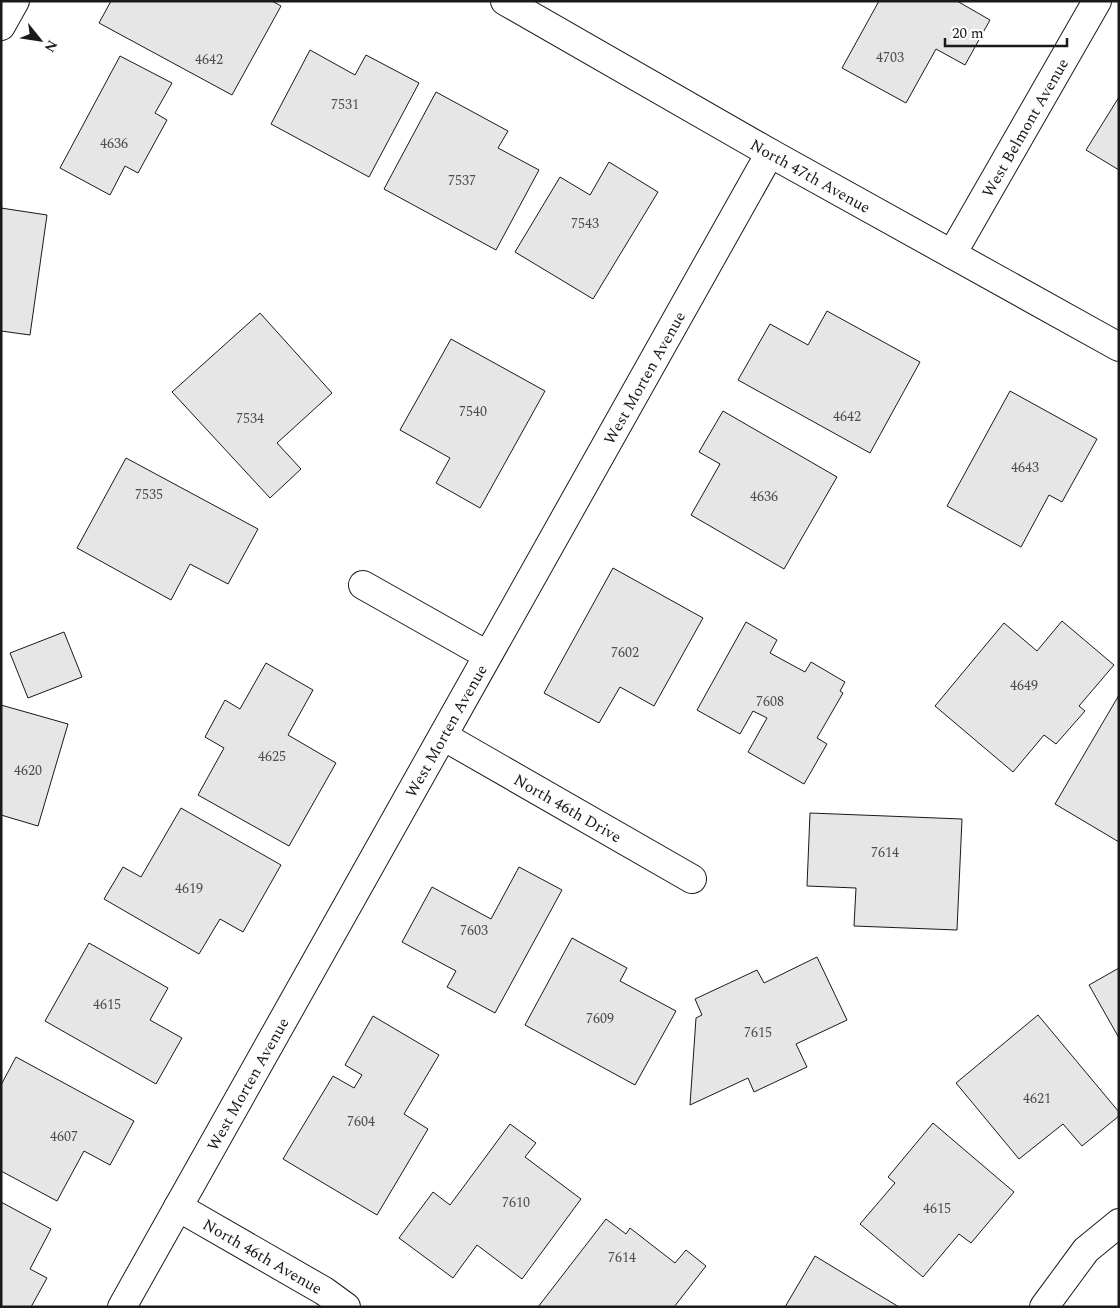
<svg xmlns="http://www.w3.org/2000/svg" width="1120" height="1308" font-family="Spectral,serif">
<style>
.building{fill:#e6e6e6;stroke:#1a1a1a}
.lines{fill:none;stroke-linecap:round;stroke-linejoin:round}
.minor-casing{stroke:#1a1a1a;stroke-width:30}
.tertiary-casing{stroke:#1a1a1a;stroke-width:30}
.minor{stroke:#fff;stroke-width:28}
.tertiary{stroke:#fff;stroke-width:28}
.labels{text-anchor:middle;stroke-width:4;stroke-linejoin:round;paint-order:stroke}
.number-label{font-size:14px;fill:#4d4d4d}
.street-label{font-size:16px;fill:#1a1a1a;stroke:#fff}
</style>
<rect width="100%" height="100%" fill="#fff"/>
<g class="building">
<path d="M 111,1 L 272,1 L 281,6 L 232,95 L 99,23 Z"/>
<path d="M 879,1 L 957,1 L 990,20 L 965,65 L 936,49 L 906,103 L 842,68 Z"/>
<path d="M 310,50 L 355,75 L 366,55 L 419,83 L 369,177 L 271,124 Z"/>
<path d="M 120,56 L 172,83 L 155,113 L 167,120 L 138,173 L 125,166 L 110,195 L 60,168 Z"/>
<path d="M 436,92 L 508,131 L 498,148 L 539,170 L 496,250 L 384,189 Z"/>
<path d="M 1119,97 L 1119,170 L 1086,150 Z"/>
<path d="M 609,162 L 658,192 L 593,299 L 515,252 L 560,177 L 590,195 Z"/>
<path d="M 1,208 L 47,215 L 30,335 L 1,331 Z"/>
<path d="M 827,311 L 920,362 L 870,453 L 738,380 L 770,324 L 808,345 Z"/>
<path d="M 260,313 L 332,393 L 277,443 L 301,469 L 270,498 L 172,392 Z"/>
<path d="M 451,339 L 545,391 L 480,508 L 436,483 L 450,458 L 400,430 Z"/>
<path d="M 1010,391 L 1097,439 L 1062,502 L 1049,495 L 1021,547 L 947,506 Z"/>
<path d="M 723,411 L 837,477 L 784,569 L 691,515 L 720,464 L 699,452 Z"/>
<path d="M 126,458 L 258,529 L 228,584 L 190,564 L 171,600 L 77,548 Z"/>
<path d="M 613,568 L 703,618 L 654,706 L 620,687 L 599,723 L 544,693 Z"/>
<path d="M 1062,621 L 1114,665 L 1079,706 L 1085,711 L 1056,744 L 1044,735 L 1013,772 L 935,706 L 1004,623 L 1037,651 Z"/>
<path d="M 746,622 L 777,640 L 770,653 L 805,672 L 811,662 L 845,682 L 840,691 L 843,693 L 817,738 L 827,744 L 804,784 L 748,752 L 767,718 L 753,711 L 740,734 L 697,710 Z"/>
<path d="M 64,632 L 82,677 L 28,698 L 10,653 Z"/>
<path d="M 266,663 L 313,690 L 288,735 L 336,763 L 289,846 L 198,795 L 224,748 L 205,737 L 225,700 L 240,709 Z"/>
<path d="M 1119,695 L 1119,842 L 1055,804 Z"/>
<path d="M 1,705 L 68,724 L 38,826 L 1,815 Z"/>
<path d="M 181,808 L 281,865 L 243,932 L 220,919 L 199,954 L 104,899 L 123,867 L 141,877 Z"/>
<path d="M 810,813 L 962,819 L 957,930 L 854,926 L 856,888 L 807,886 Z"/>
<path d="M 519,867 L 562,890 L 495,1013 L 447,987 L 456,971 L 402,942 L 432,887 L 491,919 Z"/>
<path d="M 572,938 L 627,968 L 620,981 L 676,1011 L 635,1085 L 525,1025 Z"/>
<path d="M 89,943 L 168,988 L 150,1020 L 182,1038 L 156,1084 L 45,1021 Z"/>
<path d="M 817,957 L 847,1020 L 796,1044 L 807,1067 L 754,1092 L 748,1078 L 690,1105 L 696,1018 L 702,1015 L 695,999 L 757,970 L 764,983 Z"/>
<path d="M 1119,968 L 1119,1038 L 1089,985 Z"/>
<path d="M 1038,1015 L 1119,1112 L 1119,1116 L 1082,1146 L 1063,1124 L 1019,1159 L 956,1083 Z"/>
<path d="M 373,1016 L 439,1055 L 404,1114 L 428,1129 L 377,1215 L 283,1159 L 333,1076 L 354,1088 L 362,1075 L 345,1065 Z"/>
<path d="M 16,1057 L 134,1121 L 110,1165 L 84,1151 L 57,1201 L 1,1171 L 1,1085 Z"/>
<path d="M 933,1123 L 1014,1192 L 971,1243 L 959,1234 L 923,1277 L 860,1224 L 895,1183 L 888,1177 Z"/>
<path d="M 510,1124 L 536,1143 L 525,1157 L 581,1199 L 522,1279 L 477,1245 L 453,1278 L 399,1238 L 433,1192 L 450,1205 Z"/>
<path d="M 1,1202 L 51,1229 L 30,1269 L 47,1278 L 31,1307 L 1,1307 Z"/>
<path d="M 606,1219 L 626,1234 L 630,1228 L 675,1263 L 686,1250 L 706,1266 L 674,1307 L 538,1307 Z"/>
<path d="M 815,1256 L 899,1307 L 785,1307 Z"/>
</g>
<g class="lines">
<g class="minor-casing">
<g id="minor">
<path d="M 1,26 L 15,1"/>
<path id="s1" d="M 952,254 L 1097,1"/>
<path d="M 363,585 L 487,655"/>
<path id="s2" d="M 443,736 L 692,879"/>
<path id="s3" d="M 178,1207 L 324,1291 L 346,1307"/>
<path id="s4" d="M 122,1307 L 770,153"/>
<path d="M 1044,1307 L 1086,1250 L 1119,1223"/>
</g>
</g>
<g class="tertiary-casing">
<g id="tertiary">
<path id="s5" d="M 505,1 L 770,153 L 1119,347"/>
</g>
</g>
<use href="#minor" class="minor"/>
<use href="#tertiary" class="tertiary"/>
</g>
<g class="labels">
<g class="number-label">
<text x="890" y="62">4703</text>
<text x="209" y="64">4642</text>
<text x="345" y="109">7531</text>
<text x="114" y="148">4636</text>
<text x="462" y="185">7537</text>
<text x="585" y="228">7543</text>
<text x="473" y="416">7540</text>
<text x="847" y="421">4642</text>
<text x="250" y="423">7534</text>
<text x="1025" y="472">4643</text>
<text x="149" y="499">7535</text>
<text x="764" y="501">4636</text>
<text x="625" y="657">7602</text>
<text x="1024" y="690">4649</text>
<text x="770" y="706">7608</text>
<text x="272" y="761">4625</text>
<text x="28" y="775">4620</text>
<text x="885" y="857">7614</text>
<text x="189" y="893">4619</text>
<text x="474" y="935">7603</text>
<text x="107" y="1009">4615</text>
<text x="600" y="1023">7609</text>
<text x="758" y="1037">7615</text>
<text x="1037" y="1103">4621</text>
<text x="361" y="1126">7604</text>
<text x="64" y="1141">4607</text>
<text x="516" y="1207">7610</text>
<text x="937" y="1213">4615</text>
<text x="622" y="1262">7614</text>
</g>
<g class="street-label">
<text dy="6" stroke="none"><textPath href="#s1" startOffset="146">West Belmont Avenue</textPath></text>
<text dy="6" stroke="none"><textPath href="#s5" startOffset="352">North 47th Avenue</textPath></text>
<text dy="6" stroke="none"><textPath href="#s4" startOffset="1066">West Morten Avenue</textPath></text>
<text dy="6" stroke="none"><textPath href="#s4" startOffset="661">West Morten Avenue</textPath></text>
<text dy="6" stroke="none"><textPath href="#s2" startOffset="144">North 46th Drive</textPath></text>
<text dy="6" stroke="none"><textPath href="#s4" startOffset="256">West Morten Avenue</textPath></text>
<text dy="6" stroke="none"><textPath href="#s3" startOffset="98">North 46th Avenue</textPath></text>
</g>
</g>
<rect width="1120" height="1308" fill="none" stroke="#1a1a1a" stroke-width="5"/>
<g transform="translate(40 40) rotate(120)" stroke="#ffffff" stroke-width="4" paint-order="stroke">
<path d="M0-4L9 19L0 12L-9 19Z" fill="#1a1a1a"/>
<text y="-8" font-size="14" font-weight="bold" text-anchor="middle" fill="#1a1a1a">N</text>
</g>
<path d="M945 38v8h122v-8" fill="none" stroke="#1a1a1a" stroke-width="2.5"/>
<text x="952" y="38" font-size="15" fill="#1a1a1a" stroke="#ffffff" stroke-width="4" paint-order="stroke">20 m</text>
</svg>
